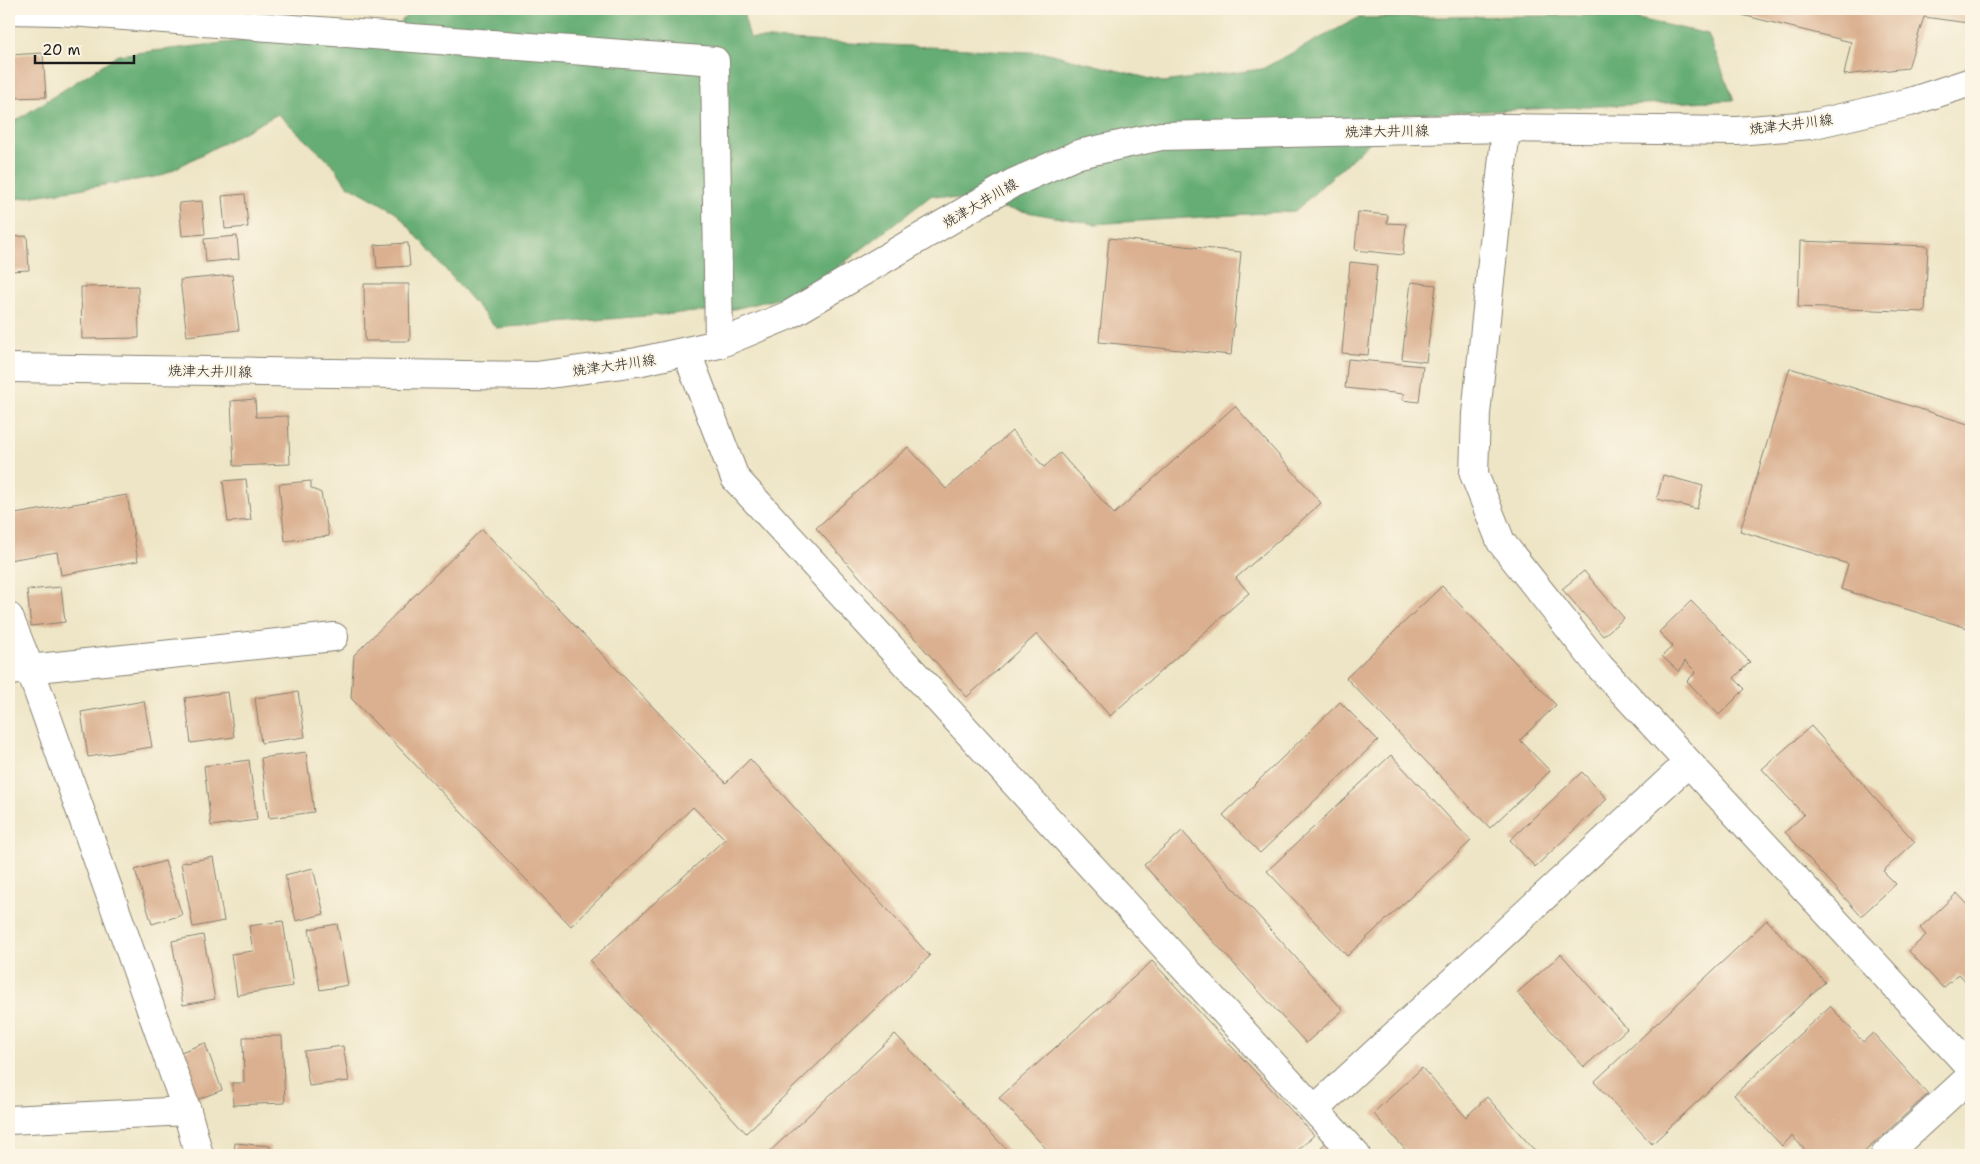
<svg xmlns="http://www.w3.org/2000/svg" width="1980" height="1164" font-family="'Shantell Sans','Klee One',sans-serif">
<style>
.forest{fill:#66ad74;stroke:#416448}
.building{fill:#dab090}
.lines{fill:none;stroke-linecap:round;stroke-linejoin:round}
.minor-casing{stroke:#858071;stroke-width:30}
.major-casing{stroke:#858071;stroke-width:30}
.minor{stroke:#fff;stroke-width:28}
.major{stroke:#fff;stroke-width:28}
.labels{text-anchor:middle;stroke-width:4;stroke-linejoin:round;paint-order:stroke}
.street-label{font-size:14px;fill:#1c1c1c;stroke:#fcf5e5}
</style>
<rect width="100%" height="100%" fill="#fcf5e5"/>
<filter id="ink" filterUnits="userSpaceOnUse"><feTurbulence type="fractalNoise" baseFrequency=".02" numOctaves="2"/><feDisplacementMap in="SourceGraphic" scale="10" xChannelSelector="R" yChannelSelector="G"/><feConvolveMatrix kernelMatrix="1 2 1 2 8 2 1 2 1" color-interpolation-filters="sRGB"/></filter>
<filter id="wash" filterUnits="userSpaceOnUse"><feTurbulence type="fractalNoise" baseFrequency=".0096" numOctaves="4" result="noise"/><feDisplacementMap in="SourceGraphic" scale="20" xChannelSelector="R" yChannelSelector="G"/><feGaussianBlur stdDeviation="1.12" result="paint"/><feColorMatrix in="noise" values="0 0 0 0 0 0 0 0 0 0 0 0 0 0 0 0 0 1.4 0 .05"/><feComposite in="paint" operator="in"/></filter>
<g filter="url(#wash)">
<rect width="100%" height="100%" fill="#eee5c6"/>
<path class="forest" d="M 412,9 L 742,9 L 750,38 L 1048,53 L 1163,82 L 1262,69 L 1358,18 L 1620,15 L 1708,34 L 1734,100 L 1399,115 L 1295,211 L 1094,224 L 932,195 L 806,292 L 734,309 L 496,328 L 396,212 L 346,184 L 334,166 L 278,114 L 161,176 L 9,200 L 9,125 L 118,55 L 400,23 Z"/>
<g id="blocks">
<g class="building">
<path d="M 1743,9 L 1971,9 L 1971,11 L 1968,23 L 1924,17 L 1908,68 L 1844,75 L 1851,42 L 1742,15 Z"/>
<path d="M 43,53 L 46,97 L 9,98 L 9,55 Z"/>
<path d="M 245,194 L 248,227 L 225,229 L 222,196 Z"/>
<path d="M 202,201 L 205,234 L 182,236 L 179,203 Z"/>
<path d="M 1358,212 L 1388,215 L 1387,223 L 1406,224 L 1403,255 L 1355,250 Z"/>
<path d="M 27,236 L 29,270 L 9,271 L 9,237 Z"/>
<path d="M 237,236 L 239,259 L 206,262 L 204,239 Z"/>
<path d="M 1109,238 L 1241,252 L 1231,355 L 1099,342 Z"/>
<path d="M 1800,241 L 1928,246 L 1925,312 L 1798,307 Z"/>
<path d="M 408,243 L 410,266 L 377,268 L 375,245 Z"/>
<path d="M 1350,262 L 1377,265 L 1368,355 L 1342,353 Z"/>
<path d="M 232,275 L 239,330 L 187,336 L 180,280 Z"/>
<path d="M 1411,282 L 1436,285 L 1426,362 L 1402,359 Z"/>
<path d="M 364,284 L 409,284 L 410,341 L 365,341 Z"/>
<path d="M 138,286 L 139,338 L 82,339 L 81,287 Z"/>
<path d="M 1348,359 L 1423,366 L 1419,402 L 1402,400 L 1404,394 L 1345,388 Z"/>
<path d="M 1790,368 L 1971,425 L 1971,629 L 1841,589 L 1848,564 L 1740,531 Z"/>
<path d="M 255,399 L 256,417 L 288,416 L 290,464 L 234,466 L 231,401 Z"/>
<path d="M 1235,406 L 1321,503 L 1236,578 L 1249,593 L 1110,716 L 1037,634 L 967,697 L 816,528 L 908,447 L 946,489 L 1012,431 L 1044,467 L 1060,453 L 1114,514 Z"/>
<path d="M 1663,475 L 1703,486 L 1697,509 L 1657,499 Z"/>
<path d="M 246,479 L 251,520 L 228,522 L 223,481 Z"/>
<path d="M 311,481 L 311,488 L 321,493 L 329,536 L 285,541 L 279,484 Z"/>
<path d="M 127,495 L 138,561 L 61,575 L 57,552 L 9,560 L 9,515 Z"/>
<path d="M 482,529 L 726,783 L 750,759 L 930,956 L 746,1133 L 590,961 L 725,839 L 693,807 L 571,926 L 351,698 L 354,655 Z"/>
<path d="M 1584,571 L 1624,618 L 1603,636 L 1562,589 Z"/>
<path d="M 1442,586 L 1556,705 L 1520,740 L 1550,771 L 1490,828 L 1346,678 Z"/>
<path d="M 61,587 L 65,622 L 31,626 L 27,590 Z"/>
<path d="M 1691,601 L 1750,662 L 1734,678 L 1745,689 L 1719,715 L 1687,681 L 1696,672 L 1685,661 L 1679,672 L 1662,656 L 1673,646 L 1659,632 Z"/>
<path d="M 228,692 L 234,737 L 191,743 L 185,698 Z"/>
<path d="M 298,692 L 305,737 L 261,743 L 255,698 Z"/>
<path d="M 144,701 L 152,747 L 88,757 L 81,712 Z"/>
<path d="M 1340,702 L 1378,740 L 1260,853 L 1223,815 Z"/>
<path d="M 1811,726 L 1915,842 L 1883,871 L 1896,884 L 1861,916 L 1785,832 L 1804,815 L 1762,769 Z"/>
<path d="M 306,752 L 314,812 L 269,818 L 261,758 Z"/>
<path d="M 1391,755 L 1471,841 L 1347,956 L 1267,871 Z"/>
<path d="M 249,760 L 257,820 L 211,826 L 204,766 Z"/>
<path d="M 1582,772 L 1607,799 L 1535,867 L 1510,840 Z"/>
<path d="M 1182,831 L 1343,1010 L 1306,1043 L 1144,865 Z"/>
<path d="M 213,857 L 224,921 L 193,927 L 181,863 Z"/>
<path d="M 165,861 L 182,915 L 152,924 L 135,870 Z"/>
<path d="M 313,868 L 324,914 L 296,921 L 285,875 Z"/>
<path d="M 1957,893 L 1971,908 L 1971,987 L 1959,974 L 1943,988 L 1909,951 L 1926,935 L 1920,928 Z"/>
<path d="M 1767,920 L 1825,982 L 1652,1144 L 1594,1082 Z"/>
<path d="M 283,921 L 293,986 L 237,995 L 231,954 L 253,951 L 249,926 Z"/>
<path d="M 337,924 L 348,985 L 320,990 L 309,929 Z"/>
<path d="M 203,935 L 215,999 L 183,1005 L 172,941 Z"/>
<path d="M 1561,954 L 1627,1029 L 1584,1067 L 1517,993 Z"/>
<path d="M 1152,961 L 1314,1135 L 1293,1155 L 1052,1155 L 999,1098 Z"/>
<path d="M 1830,1006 L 1863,1042 L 1873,1033 L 1928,1094 L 1861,1155 L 1810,1155 L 1792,1136 L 1782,1146 L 1734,1095 Z"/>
<path d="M 895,1034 L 1012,1155 L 766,1155 Z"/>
<path d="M 282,1036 L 285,1103 L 233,1105 L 232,1083 L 244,1083 L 243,1037 Z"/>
<path d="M 205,1043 L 222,1090 L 196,1100 L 178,1053 Z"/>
<path d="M 343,1046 L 349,1081 L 309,1086 L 304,1051 Z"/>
<path d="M 1422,1068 L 1466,1117 L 1487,1097 L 1537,1153 L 1534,1155 L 1410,1155 L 1373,1113 Z"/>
<path d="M 1327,1142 L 1340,1155 L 1312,1155 Z"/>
<path d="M 235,1143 L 270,1146 L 270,1155 L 234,1155 Z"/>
</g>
</g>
</g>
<g filter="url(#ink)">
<use href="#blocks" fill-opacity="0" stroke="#858071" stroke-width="1"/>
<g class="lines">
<g class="minor-casing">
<g id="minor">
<path d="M 9,10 L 58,11 L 715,61 L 719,344"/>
<path d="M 1506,128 L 1476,414 L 1474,474 L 1501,542 L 1600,667 L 1971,1068"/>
<path d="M 687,353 L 735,478 L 1356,1155"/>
<path d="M 9,617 L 30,669 L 187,1111 L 199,1155"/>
<path d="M 9,671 L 334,637"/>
<path d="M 1315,1109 L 1688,763"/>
<path d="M 9,1120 L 187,1111"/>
<path d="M 1885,1155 L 1971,1076"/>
</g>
</g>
<g class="major-casing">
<path id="major" d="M 9,368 L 536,376 L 637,362 L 719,344 L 789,315 L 1013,183 L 1079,154 L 1161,136 L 1506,128 L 1737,131 L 1810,125 L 1910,102 L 1971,82"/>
</g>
<use href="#minor" class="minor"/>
<use href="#major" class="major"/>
</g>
</g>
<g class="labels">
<g class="street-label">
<text transform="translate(1791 124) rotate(-7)" y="5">焼津大井川線</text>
<text transform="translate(1387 131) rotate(-1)" y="5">焼津大井川線</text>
<text transform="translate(980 203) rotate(-30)" y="5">焼津大井川線</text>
<text transform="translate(614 365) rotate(-8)" y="5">焼津大井川線</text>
<text transform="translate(210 371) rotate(1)" y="5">焼津大井川線</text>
</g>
</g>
<rect width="1980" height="1164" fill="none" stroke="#fcf5e5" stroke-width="30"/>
<path d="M35 55v8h99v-8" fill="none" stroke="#1c1c1c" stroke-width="2.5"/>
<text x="42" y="55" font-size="15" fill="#1c1c1c" stroke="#fcf5e5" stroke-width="4" paint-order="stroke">20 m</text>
</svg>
